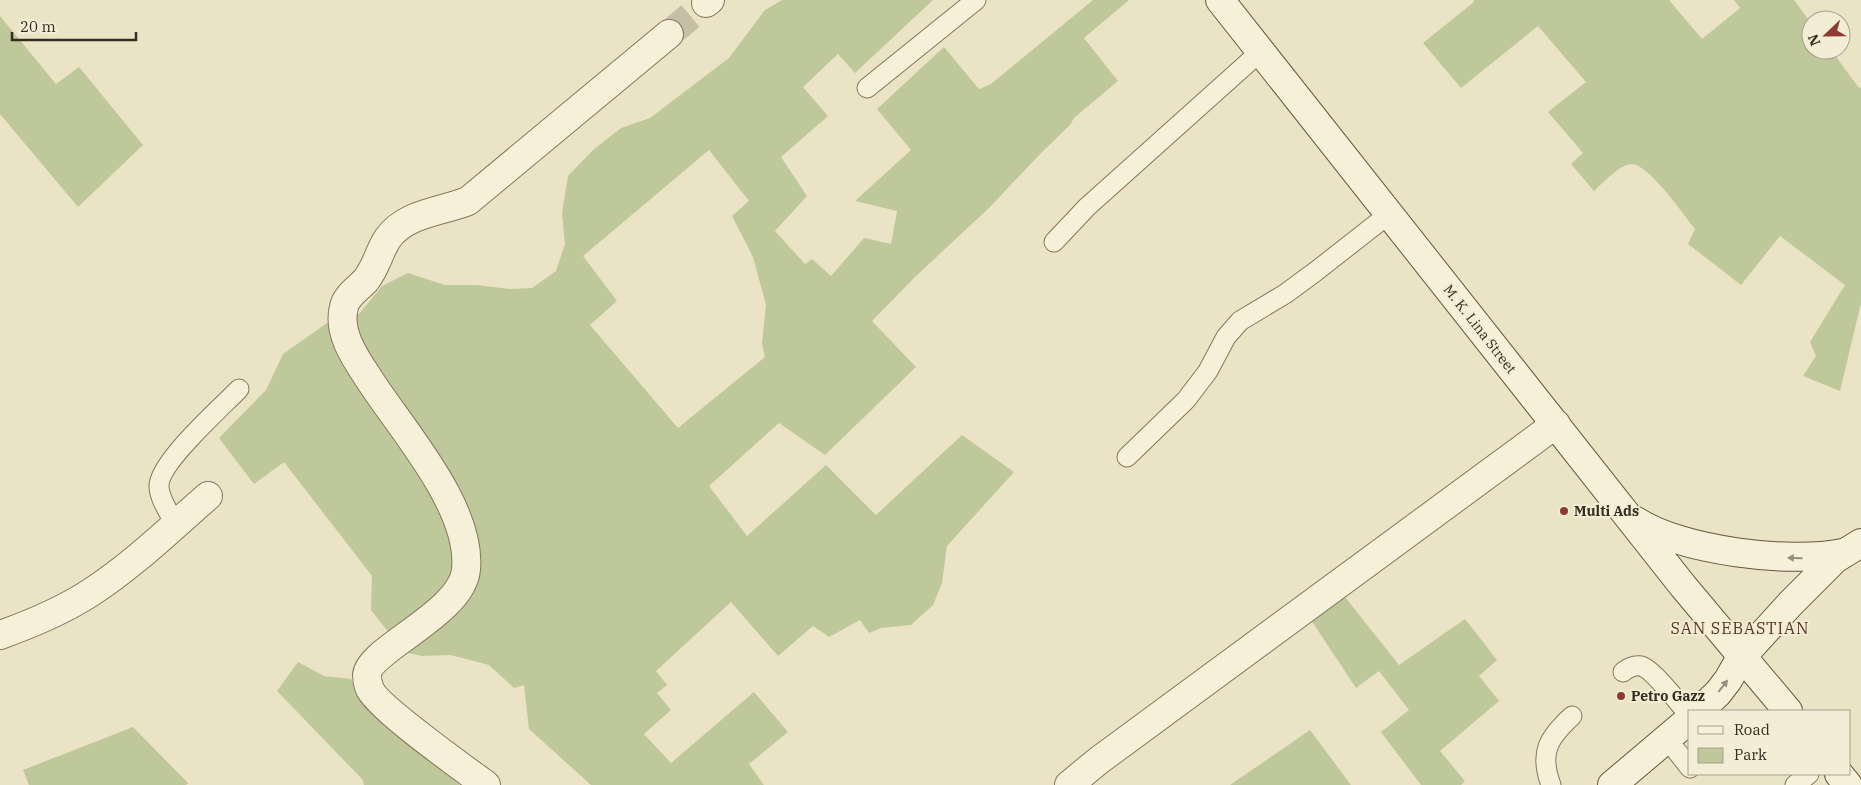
<svg xmlns="http://www.w3.org/2000/svg" width="1861" height="785" font-family="'IBM Plex Serif',serif">
<style>
.green{fill:#bfc89b;fill-rule:evenodd}
.lines{fill:none;stroke-linecap:round;stroke-linejoin:round}
.minor-tunnel{stroke:#c7bfa5;stroke-width:28;stroke-dasharray:28 14;stroke-linecap:butt}
.service-casing{stroke:#85765d;stroke-width:21}
.minor-casing{stroke:#85765d;stroke-width:30}
.secondary-casing{stroke:#675740;stroke-width:30}
.service{stroke:#f6f0d9;stroke-width:19}
.minor{stroke:#f6f0d9;stroke-width:28}
.secondary{stroke:#f6f0d9;stroke-width:28}
.oneway{fill:#968e7c}
.poi-dot{fill:#8f3931;stroke:#f3edd5;stroke-width:2}
.labels{text-anchor:middle;stroke-width:4;stroke-linejoin:round;paint-order:stroke}
.street-label{font-size:14px;fill:#362d20;stroke:#f3edd5}
.poi-label{font-size:14px;font-weight:bold;fill:#362d20;stroke:#f3edd5;text-anchor:start}
.quarter-label{font-size:16px;letter-spacing:1px;fill:#603422;stroke:#f3edd5}
</style>
<rect width="100%" height="100%" fill="#ebe3c6"/>
<g class="green">
<path d="M 782,0 L 933,0 L 855,73 L 838,54 L 803,87 L 828,116 L 781,157 L 807,196 L 775,231 L 805,264 L 812,259 L 831,276 L 864,238 L 891,244 L 897,211 L 855,201 L 911,150 L 877,109 L 944,47 L 979,89 L 991,84 L 1093,0 L 1129,0 L 1084,38 L 1118,81 L 1074,118 L 1070,125 L 1042,152 L 989,208 L 916,276 L 872,321 L 916,367 L 825,455 L 779,423 L 709,486 L 747,536 L 826,465 L 876,515 L 962,435 L 1014,472 L 947,546 L 942,583 L 933,605 L 911,625 L 881,628 L 869,633 L 860,620 L 829,637 L 813,626 L 778,656 L 731,602 L 656,671 L 667,685 L 657,693 L 671,710 L 644,734 L 671,763 L 754,692 L 788,732 L 749,764 L 764,785 L 591,785 L 529,729 L 524,685 L 514,688 L 489,665 L 451,655 L 422,656 L 404,652 L 371,610 L 372,576 L 284,462 L 254,484 L 219,438 L 266,390 L 283,354 L 327,323 L 359,314 L 382,286 L 408,273 L 445,285 L 476,285 L 511,289 L 532,288 L 556,271 L 565,244 L 562,213 L 568,176 L 593,150 L 621,128 L 650,118 L 729,58 L 765,10 ZM 709,150 L 749,201 L 732,216 L 753,257 L 766,305 L 762,343 L 765,357 L 678,428 L 590,325 L 617,301 L 583,256 ZM 428,438 C 454,481 481,513 479,565 L 458,569 L 451,531 L 438,504 L 412,465 Z"/>
<path d="M 1473,0 L 1669,0 L 1702,39 L 1740,8 L 1734,0 L 1794,0 L 1811,23 L 1811,50 L 1831,50 L 1859,88 L 1861,87 L 1861,303 L 1840,391 L 1803,376 L 1816,356 L 1810,342 L 1845,285 L 1780,236 L 1741,285 L 1688,244 L 1695,229 C 1684,215 1648,163 1631,164 C 1619,165 1603,183 1594,191 L 1571,164 L 1583,153 L 1548,112 L 1586,82 L 1538,26 L 1461,88 L 1423,43 L 1474,2 Z"/>
<path d="M 0,16 L 56,84 L 79,67 L 143,145 L 78,207 L 0,114 Z"/>
<path d="M 1345,597 L 1399,665 L 1465,619 L 1497,660 L 1479,676 L 1499,701 L 1440,751 L 1465,781 L 1461,785 L 1421,785 L 1381,732 L 1409,710 L 1379,671 L 1356,688 L 1311,620 Z"/>
<path d="M 298,662 L 324,676 L 351,679 L 359,696 L 383,721 L 460,785 L 364,785 L 363,780 L 277,691 Z"/>
<path d="M 133,727 L 188,783 L 186,785 L 29,785 L 23,770 Z"/>
<path d="M 1310,730 L 1351,785 L 1230,785 Z"/>
</g>
<g class="lines">
<path class="minor-tunnel" d="M 669,34 L 706,3"/>
<g class="service-casing">
<g id="service">
<path d="M 867,88 L 976,0"/>
<path d="M 1054,242 L 1087,207 L 1260,52"/>
<path d="M 1127,457 L 1186,400 L 1208,371 L 1226,337 L 1240,321 L 1285,294 L 1315,272 L 1389,214"/>
<path d="M 175,525 C 170,513 159,499 159,486 C 159,462 221,408 239,389"/>
<path d="M 1623,672 C 1628,668 1633,665 1641,666 C 1653,669 1680,705 1690,716"/>
<path d="M 1667,739 L 1690,768"/>
<path d="M 1551,785 C 1539,753 1548,738 1572,716"/>
<path d="M 1795,785 L 1809,774"/>
</g>
</g>
<g class="minor-casing">
<g id="minor">
<path d="M 706,3 L 710,0"/>
<path d="M 0,635 C 31,624 62,611 90,593 C 132,566 170,529 208,496"/>
<path d="M 486,785 C 466,770 374,705 369,687 C 368,684 367,678 367,675 C 369,649 463,613 466,569 C 472,507 401,429 369,379 C 356,359 337,333 344,307 C 346,296 359,288 366,280 C 377,266 379,251 388,238 C 406,213 441,212 468,201 L 669,34"/>
<path d="M 1069,785 L 1098,761 L 1556,424"/>
</g>
</g>
<g class="secondary-casing">
<g id="secondary">
<path d="M 1220,0 L 1683,586 L 1788,711"/>
<path d="M 1636,521 C 1682,551 1790,564 1843,553"/>
<path d="M 1699,711 L 1718,693 L 1728,680 L 1740,659 L 1791,603 L 1835,559 L 1861,543"/>
<path d="M 1839,774 L 1848,785"/>
<path d="M 1612,785 L 1690,719"/>
</g>
</g>
<use href="#service" class="service"/>
<use href="#minor" class="minor"/>
<use href="#secondary" class="secondary"/>
</g>
<defs><path id="oneway-solid" d="M-6-.8H1V-3.2L6.5 0L1 3.2V.8H-6Z" transform="scale(1.25)"/></defs>
<g class="oneway">
<use href="#oneway-solid" transform="translate(1795 558) rotate(-179)"/>
<use href="#oneway-solid" transform="translate(1723 686) rotate(-52)"/>
</g>
<g class="poi-dot">
<circle cx="1564" cy="511" r="5"/>
<circle cx="1621" cy="696" r="5"/>
</g>
<g class="labels">
<g class="street-label">
<text transform="translate(1480 329) rotate(52)" y="5">M. K. Lina Street</text>
</g>
<g class="poi-label">
<text x="1574" y="516">Multi Ads</text>
<text x="1631" y="701">Petro Gazz</text>
</g>
<g class="quarter-label">
<text x="1740" y="634">SAN SEBASTIAN</text>
</g>
</g>
<rect x="1688" y="710" width="162" height="65" fill="#f3edd5" stroke="#a7a08d"/>
<rect x="1698" y="726" width="25" height="8" fill="#f6f0d9" stroke="#a7a08d"/>
<text x="1734" y="735" font-size="15" fill="#362d20">Road</text>
<rect x="1698" y="748" width="25" height="15" fill="#bfc89b" stroke="#a7a08d"/>
<text x="1734" y="760" font-size="15" fill="#362d20">Park</text>
<g transform="translate(1826 35) rotate(248)"><circle r="24" fill="#f3edd5" stroke="#a7a08d"/>
<path d="M0-4L9 19L0 12L-9 19Z" fill="#8f3931"/>
<text y="-8" font-size="14" font-weight="bold" text-anchor="middle" fill="#362d20">N</text>
</g>
<path d="M12 32v8h124v-8" fill="none" stroke="#362d20" stroke-width="2.5"/>
<text x="20" y="32" font-size="15" fill="#362d20" stroke="#f3edd5" stroke-width="4" paint-order="stroke">20 m</text>
</svg>
